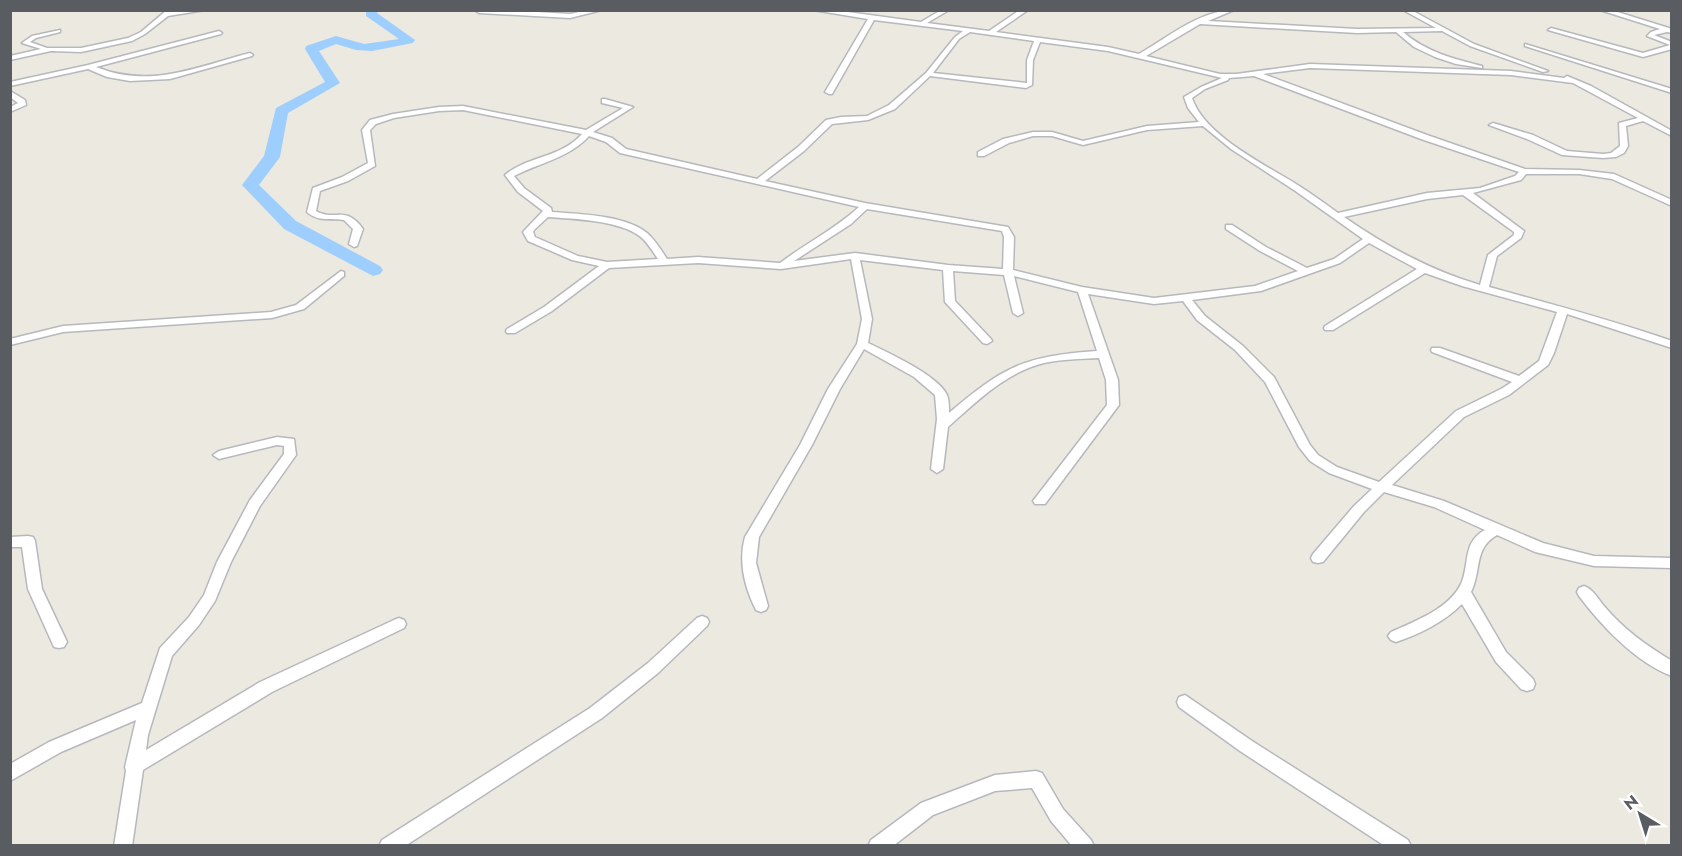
<svg xmlns="http://www.w3.org/2000/svg" width="1682" height="856" font-family="Jost,sans-serif">
<style>
.lines{fill:none;stroke-linecap:round;stroke-linejoin:round}
.river{fill:#9ecefe;fill-rule:evenodd}
.minor-casing{stroke:#b6b8bd;stroke-width:3}
.minor{fill:#fff;fill-rule:evenodd}
</style>
<rect width="100%" height="100%" fill="#eceae0"/>
<g class="lines">
<path class="river" d="M 366,10 L 379,10 L 377,13 L 415,40 L 413,43 L 372,51 L 356,50 L 336,44 L 319,51 L 340,83 L 288,113 L 280,157 L 259,185 L 296,221 L 380,266 L 383,270 L 380,274 L 373,276 L 284,229 L 242,185 L 264,156 L 276,108 L 325,82 L 305,49 L 306,46 L 336,36 L 364,44 L 399,39 L 366,16 Z"/>
<g class="minor-casing">
<g id="minor">
<path d="M 167,10 L 205,10 L 168,16 L 145,34 L 132,41 L 81,52 L 51,51 L 10,60 L 10,56 L 41,49 L 22,43 L 32,36 L 60,30 L 60,32 L 36,38 L 30,42 L 47,48 L 81,48 L 128,38 L 141,32 Z"/>
<path d="M 502,10 L 570,14 L 588,10 L 602,10 L 570,18 L 479,13 L 476,11 Z"/>
<path d="M 813,10 L 833,10 L 921,22 L 941,10 L 949,10 L 927,23 L 989,31 L 1020,10 L 1028,10 L 996,32 L 1108,47 L 1139,54 C 1167,38 1200,10 1234,10 L 1208,21 L 1357,29 L 1436,28 L 1403,10 L 1411,10 L 1474,44 L 1548,71 L 1543,72 L 1470,46 L 1442,31 L 1403,32 C 1426,52 1454,59 1482,66 L 1482,68 L 1456,64 L 1435,57 L 1414,47 L 1396,32 L 1357,33 L 1200,24 L 1146,56 L 1220,74 L 1236,74 L 1310,64 L 1511,71 L 1564,78 L 1567,76 L 1591,86 L 1672,131 L 1672,136 L 1643,121 L 1626,126 L 1628,146 L 1624,153 L 1616,157 L 1603,158 L 1562,155 L 1527,139 L 1489,125 L 1493,123 L 1533,135 L 1567,151 L 1603,154 L 1611,153 L 1620,146 L 1619,123 L 1638,118 L 1573,83 L 1511,75 L 1310,68 L 1263,74 L 1427,135 L 1525,169 L 1579,170 L 1614,174 L 1672,200 L 1672,206 L 1612,179 L 1579,174 L 1526,174 L 1521,180 L 1473,193 L 1524,231 L 1521,238 L 1497,256 L 1489,287 C 1551,304 1611,320 1672,341 L 1672,348 L 1567,314 L 1554,353 L 1548,365 L 1509,395 L 1464,417 L 1392,485 L 1444,501 L 1543,543 L 1594,556 L 1672,558 L 1672,568 L 1594,566 L 1535,552 L 1497,535 C 1473,549 1482,570 1471,592 L 1506,652 L 1533,679 L 1535,684 L 1533,689 L 1527,691 L 1521,689 L 1496,662 L 1462,604 C 1444,622 1420,634 1396,642 L 1391,640 L 1388,636 L 1391,632 C 1415,621 1449,609 1461,584 C 1470,564 1462,542 1485,530 L 1434,507 L 1384,492 L 1364,512 L 1323,562 L 1318,563 L 1313,562 L 1311,558 L 1313,554 L 1354,506 L 1372,489 L 1329,473 L 1310,461 L 1299,447 L 1265,382 L 1235,350 L 1197,320 L 1183,301 L 1154,304 L 1088,294 L 1118,380 L 1119,405 L 1045,504 L 1035,504 L 1033,501 L 1107,405 L 1106,380 L 1099,358 C 1081,359 1062,359 1044,363 C 1006,372 976,402 948,427 L 943,469 L 937,473 L 931,469 L 937,419 L 935,395 L 914,377 L 864,349 L 840,389 L 812,445 L 759,537 L 756,563 L 768,606 L 766,610 L 761,612 L 756,610 C 745,588 738,562 745,537 L 800,445 L 828,389 L 857,344 L 862,319 L 851,259 L 781,269 L 698,263 L 609,268 L 552,311 L 515,333 L 507,333 L 506,331 L 507,329 L 544,307 L 599,266 L 572,260 L 528,241 L 523,232 L 543,211 L 518,192 L 505,175 C 527,156 561,158 582,134 L 463,110 L 439,111 L 394,118 L 376,124 L 370,130 L 375,166 L 348,181 L 320,191 L 316,211 C 335,222 345,204 363,229 L 357,246 L 354,247 L 349,244 L 353,229 L 344,220 C 331,218 318,222 307,212 L 313,188 L 342,177 L 368,163 L 362,130 L 370,120 L 393,114 L 439,107 L 463,106 L 586,130 L 623,108 L 602,103 L 602,99 L 605,99 L 633,107 L 593,132 L 612,138 L 626,149 L 757,179 L 798,147 L 826,120 L 841,117 L 867,116 L 889,105 L 926,73 L 955,37 L 963,31 L 874,20 L 832,94 L 829,94 L 825,92 L 868,19 ZM 970,32 L 1034,41 L 1027,60 L 1027,83 L 933,73 L 959,39 ZM 1040,42 L 1108,51 L 1222,78 L 1201,87 L 1184,97 L 1188,108 L 1199,122 L 1147,126 L 1083,141 L 1052,132 L 1033,132 L 1003,139 L 978,152 L 978,156 L 984,156 L 1009,143 L 1033,136 L 1052,136 L 1083,145 L 1147,130 L 1203,126 L 1231,149 L 1294,190 L 1363,239 L 1334,259 L 1307,268 L 1266,247 L 1232,225 L 1226,225 L 1226,229 L 1260,251 L 1298,271 L 1255,286 L 1154,298 L 1082,287 L 1013,270 L 1014,237 L 1008,227 L 865,203 L 765,181 L 804,151 L 832,124 L 868,120 L 895,109 L 930,76 L 1026,88 L 1032,85 L 1033,60 ZM 1254,76 L 1421,139 L 1519,172 L 1515,176 L 1480,188 L 1427,193 L 1338,213 C 1324,203 1311,193 1296,184 C 1264,164 1204,135 1192,98 L 1205,89 L 1228,80 L 1229,78 ZM 589,136 L 606,142 L 620,153 L 859,207 C 835,229 805,244 780,263 L 698,257 L 667,259 C 661,250 655,240 647,233 C 625,215 579,214 552,212 L 551,208 L 524,188 L 514,176 C 539,163 569,158 589,136 ZM 1463,195 L 1514,232 L 1514,235 L 1488,255 L 1480,285 C 1430,270 1387,247 1344,217 L 1427,199 ZM 867,209 L 1002,231 L 1004,237 L 1003,269 L 948,265 L 855,253 L 794,261 L 851,224 ZM 548,217 C 575,219 619,220 641,237 C 648,243 653,252 658,259 L 607,262 L 578,256 L 535,237 L 533,232 L 534,230 ZM 1369,243 L 1417,269 L 1325,326 L 1324,328 L 1325,330 L 1333,330 L 1425,273 L 1462,286 L 1557,312 L 1539,361 L 1519,376 L 1440,348 L 1432,348 L 1431,350 L 1432,352 L 1512,382 L 1501,389 L 1456,411 L 1379,482 L 1337,467 L 1318,455 L 1310,445 L 1274,377 L 1243,346 L 1205,316 L 1192,300 L 1261,291 L 1340,263 ZM 860,260 L 943,270 L 945,302 L 983,343 L 987,344 L 992,341 L 991,339 L 955,301 L 953,271 L 1004,275 L 1013,313 L 1018,316 L 1023,313 L 1014,276 L 1078,292 L 1097,351 C 1025,356 1004,366 949,413 C 949,407 949,400 947,395 C 939,376 887,352 868,343 L 872,319 Z"/>
<path d="M 1600,10 L 1611,10 L 1672,29 L 1672,33 L 1667,32 L 1654,35 L 1672,42 L 1672,49 L 1643,57 L 1548,30 L 1551,28 L 1643,53 L 1670,45 L 1647,36 L 1651,32 L 1660,29 Z"/>
<path d="M 219,31 L 222,33 L 221,34 L 96,67 C 151,89 196,67 250,53 L 253,55 L 252,56 L 170,79 L 130,81 L 107,77 L 88,69 L 10,86 L 10,82 L 88,65 Z"/>
<path d="M 1525,44 L 1672,89 L 1672,93 L 1525,46 Z"/>
<path d="M 10,91 L 25,100 L 26,105 L 10,112 L 10,107 L 18,103 L 10,97 Z"/>
<path d="M 341,271 L 344,272 L 344,276 L 304,309 L 272,318 L 63,332 L 10,345 L 10,339 L 63,326 L 271,312 L 296,305 Z"/>
<path d="M 277,437 L 294,439 L 296,455 L 260,506 L 231,562 L 215,601 L 199,625 L 172,656 L 148,735 L 146,750 L 260,682 L 394,620 L 399,618 L 404,620 L 406,624 L 404,628 L 272,692 L 143,770 L 132,846 L 114,846 L 126,771 L 125,767 L 136,720 L 61,752 L 10,781 L 10,764 L 49,742 L 142,703 L 160,648 L 189,617 L 204,595 L 217,562 L 250,500 L 284,454 L 284,446 L 277,445 L 219,459 L 213,455 L 219,451 Z"/>
<path d="M 28,536 L 33,537 L 35,541 L 42,589 L 67,642 L 64,647 L 59,648 L 54,647 L 28,589 L 22,547 L 10,547 L 10,537 Z"/>
<path d="M 1584,586 C 1593,589 1598,599 1604,606 C 1623,629 1646,645 1672,661 L 1672,676 C 1636,663 1601,625 1579,596 L 1577,592 L 1579,588 Z"/>
<path d="M 702,616 L 707,618 L 709,622 L 707,626 L 658,673 L 602,718 L 405,846 L 379,846 L 382,840 L 590,708 L 648,663 L 697,618 Z"/>
<path d="M 1185,695 L 1252,741 L 1408,840 L 1411,846 L 1385,846 L 1240,751 L 1179,707 L 1177,702 L 1179,697 Z"/>
<path d="M 1036,771 L 1042,773 L 1063,809 L 1091,840 L 1094,846 L 1072,846 L 1051,821 L 1032,788 L 995,791 L 933,815 L 893,846 L 868,846 L 871,840 L 921,803 L 995,775 Z"/>
</g>
</g>
<use href="#minor" class="minor"/>
</g>
<rect width="1682" height="856" fill="none" stroke="#595c61" stroke-width="24"/>
<g transform="translate(1640 814) rotate(322)" stroke="#ffffff" stroke-width="4.5" paint-order="stroke">
<path d="M0-4.5L10 22L0 15L-10 22Z" fill="#595c61"/>
<text y="-9" font-size="16" font-weight="bold" text-anchor="middle" fill="#595c61">N</text>
</g>
</svg>
